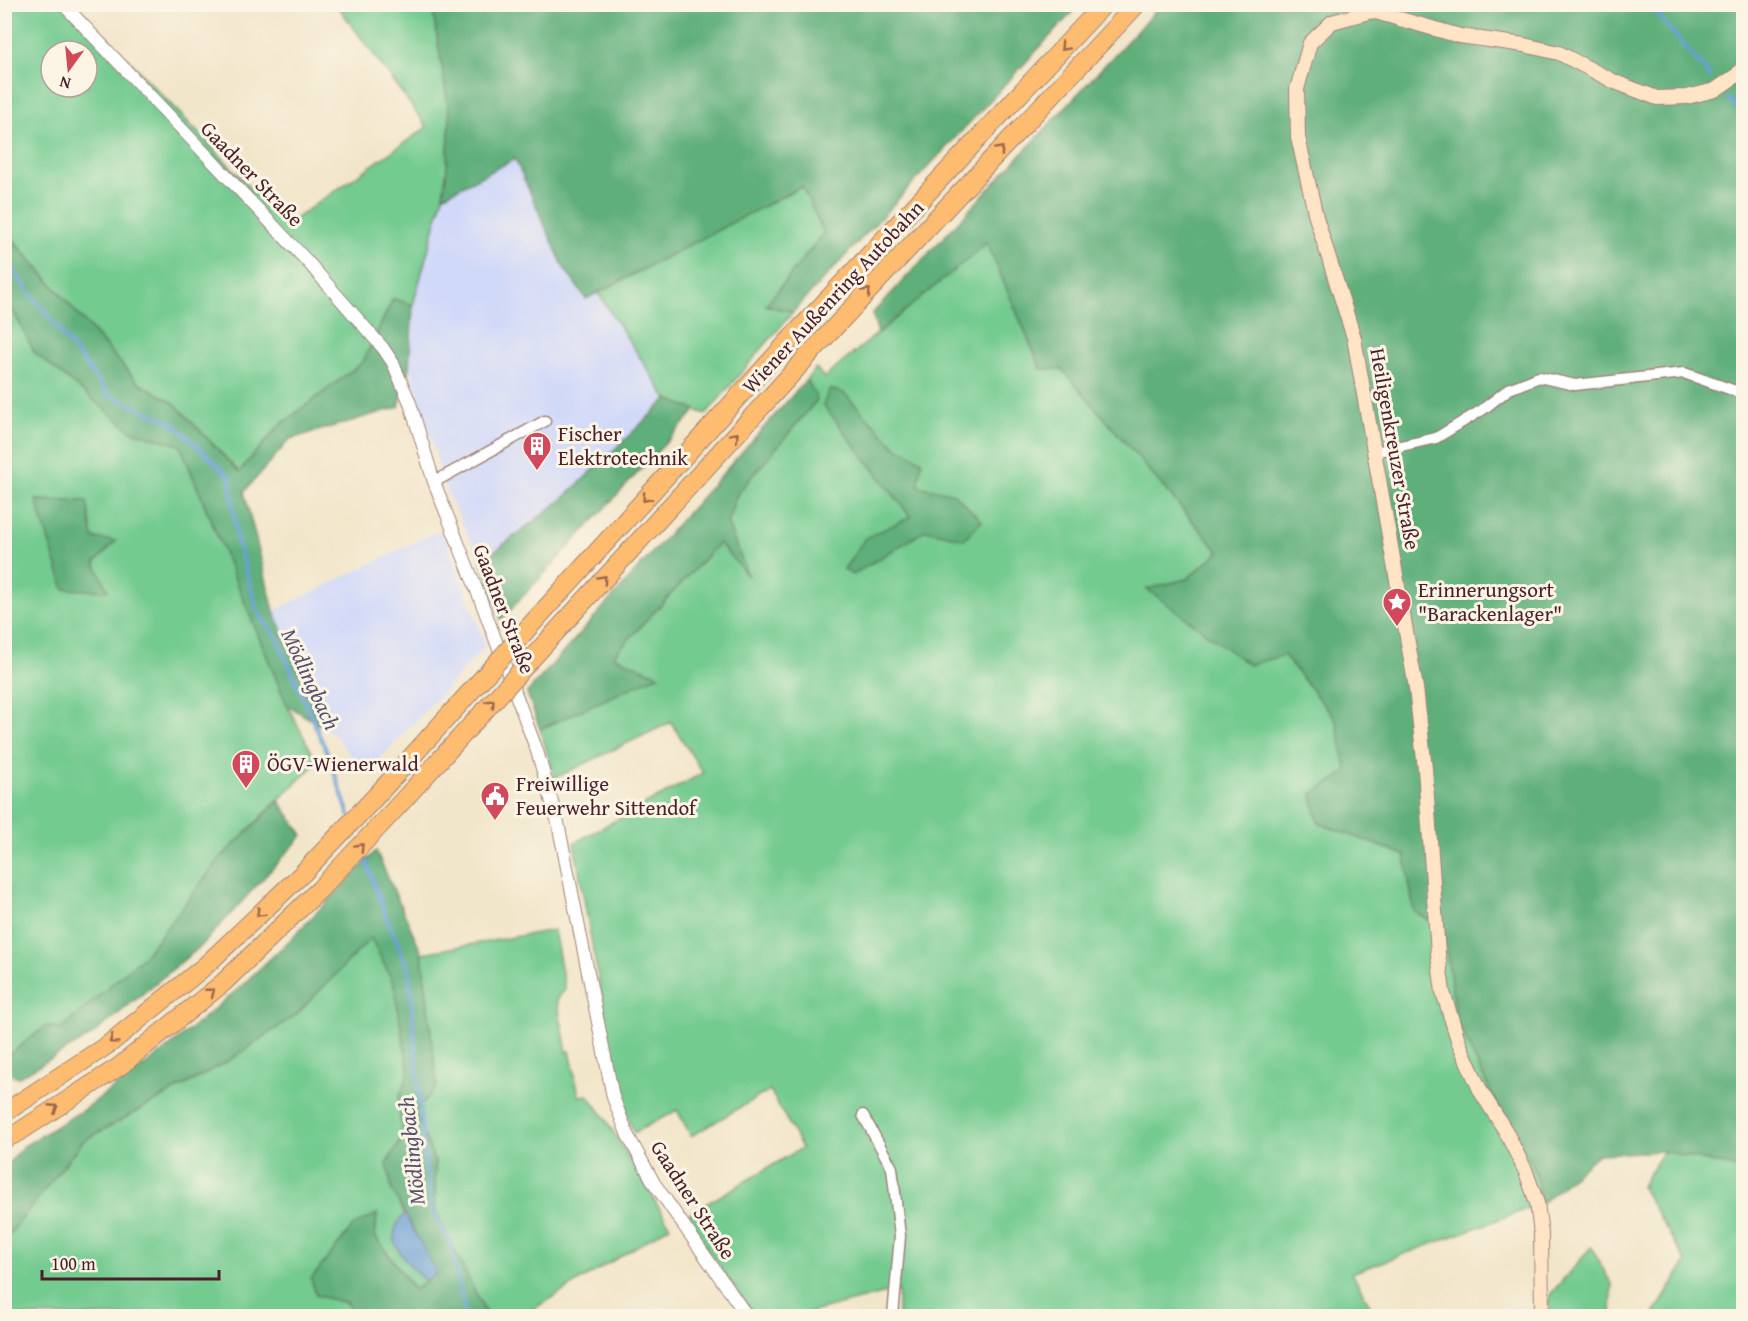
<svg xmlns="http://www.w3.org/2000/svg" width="1748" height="1321" font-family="'Gentium Book Plus',serif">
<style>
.built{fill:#d1d9f9}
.green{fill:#73cb90;stroke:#5e755e;stroke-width:1.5;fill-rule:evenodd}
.forest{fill:#5eaf7a;stroke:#546752;stroke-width:1.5}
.water{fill:#699fd6;stroke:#5a5f80;stroke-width:1.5}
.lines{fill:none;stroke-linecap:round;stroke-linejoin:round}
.stream{stroke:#699fd6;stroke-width:4}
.minor-casing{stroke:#9e827a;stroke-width:13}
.tertiary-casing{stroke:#9e827a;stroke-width:14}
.secondary-casing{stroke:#9e827a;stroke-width:16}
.motorway-casing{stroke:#9e827a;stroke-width:20}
.minor{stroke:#fff;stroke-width:10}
.tertiary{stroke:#fff;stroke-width:12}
.secondary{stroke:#ffe4c6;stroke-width:14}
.motorway{stroke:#febc71;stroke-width:18}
.motorway-bridge-casing{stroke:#9e827a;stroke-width:20;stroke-linecap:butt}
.motorway-bridge{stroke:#febc71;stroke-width:18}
.oneway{stroke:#9b664a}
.labels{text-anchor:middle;stroke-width:6;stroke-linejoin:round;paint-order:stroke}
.street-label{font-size:21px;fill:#4a1f2b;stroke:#fcf5e5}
.poi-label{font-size:21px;fill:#4a1f2b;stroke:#fcf5e5;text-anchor:start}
.water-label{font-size:22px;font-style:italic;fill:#56526f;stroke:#fcf5e5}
</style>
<rect width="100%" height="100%" fill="#fcf5e5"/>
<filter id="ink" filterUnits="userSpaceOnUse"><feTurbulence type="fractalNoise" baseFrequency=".0167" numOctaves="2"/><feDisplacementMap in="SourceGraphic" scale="12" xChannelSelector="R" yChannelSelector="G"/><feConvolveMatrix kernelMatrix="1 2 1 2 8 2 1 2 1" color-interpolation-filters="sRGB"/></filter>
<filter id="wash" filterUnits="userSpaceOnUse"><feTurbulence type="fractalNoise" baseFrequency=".008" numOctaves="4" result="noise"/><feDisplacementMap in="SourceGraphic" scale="24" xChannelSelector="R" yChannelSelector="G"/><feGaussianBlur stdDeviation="1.35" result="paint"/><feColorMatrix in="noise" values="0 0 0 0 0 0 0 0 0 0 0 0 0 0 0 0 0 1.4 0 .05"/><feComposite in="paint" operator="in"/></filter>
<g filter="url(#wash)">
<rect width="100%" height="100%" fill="#f2e6ca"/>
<g class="built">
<path d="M 515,159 L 564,268 L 586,299 L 598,293 L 667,399 L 566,496 L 481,562 L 447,492 L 409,367 L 413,305 L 443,196 Z"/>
<path d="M 442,529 L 486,646 L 364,776 L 336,736 L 320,725 L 274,611 Z"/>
</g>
<g class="green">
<path d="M 4,5 L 76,5 L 286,225 L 427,127 L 337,5 L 432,5 L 450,117 L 447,169 L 443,196 L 413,305 L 393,299 L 363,362 L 279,426 L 239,472 L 174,403 L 137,382 L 5,230 ZM 51,51 L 87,51 L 87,87 L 51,87 Z"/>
<path d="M 802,186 L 824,233 L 766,305 L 793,312 L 706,414 L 667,399 L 598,293 Z"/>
<path d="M 987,242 L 1041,369 L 1062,368 L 1219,552 L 1187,579 L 1148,589 L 1284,655 L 1336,720 L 1347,772 L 1312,794 L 1318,823 L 1405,855 L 1414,911 L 1443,928 L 1457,1021 L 1491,1093 L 1535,1170 L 1541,1204 L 1352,1273 L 1376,1316 L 898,1316 L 898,1290 L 796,1316 L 755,1316 L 684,1217 L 802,1148 L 770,1090 L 691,1136 L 677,1110 L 634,1133 L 618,1089 L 574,843 L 703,773 L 671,722 L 555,778 L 540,729 L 658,675 L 613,656 L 720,542 L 746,574 L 727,523 L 737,494 L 817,400 L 807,379 L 816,368 L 824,378 Z"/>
<path d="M 4,295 L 36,353 L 132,431 L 180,445 L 287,705 L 317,762 L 222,856 L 147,953 L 61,1029 L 46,1026 L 5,1058 Z"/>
<path d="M 554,930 L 565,989 L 557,1000 L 567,1052 L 570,1051 L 579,1096 L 588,1095 L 605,1118 L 670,1226 L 522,1316 L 487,1316 L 435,1210 L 435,1163 L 415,1111 L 437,1087 L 422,953 Z"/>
<path d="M 371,938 L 394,984 L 409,1073 L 399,1098 L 402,1138 L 387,1163 L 392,1190 L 405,1214 C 379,1240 407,1261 425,1281 L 415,1290 L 375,1236 L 377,1215 L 316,1295 L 346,1303 L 356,1316 L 5,1316 L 4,1240 L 83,1141 L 230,1060 L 297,1014 Z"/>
<path d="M 1664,1151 L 1743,1169 L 1743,1316 L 1653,1316 L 1686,1262 L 1641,1186 Z"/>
<path d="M 1591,1247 L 1612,1285 L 1611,1316 L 1548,1316 L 1549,1296 Z"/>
</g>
<g class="forest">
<path d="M 432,5 L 432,4 L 1079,5 L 793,312 L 766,305 L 824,233 L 802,186 L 586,299 L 564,268 L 515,159 L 443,196 L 447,169 L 450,117 Z"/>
<path d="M 1161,5 L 1743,5 L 1743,1169 L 1664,1151 L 1598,1154 L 1541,1204 L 1535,1170 L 1491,1093 L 1457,1021 L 1443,929 L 1414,911 L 1405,855 L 1318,823 L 1312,794 L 1347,772 L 1336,720 L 1284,655 L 1249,665 L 1147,589 L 1187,579 L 1219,552 L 1062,369 L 1041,369 L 987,243 L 878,333 L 872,314 Z"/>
<path d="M 4,230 L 137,382 L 174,403 L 239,472 L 279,426 L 363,362 L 393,299 L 413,305 L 409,367 L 399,407 L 290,439 L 244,492 L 274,611 L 320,725 L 287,705 L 180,445 L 132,431 L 35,353 L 5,295 Z"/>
<path d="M 807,379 L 817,400 L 737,494 L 727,522 L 748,576 L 719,543 L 613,656 L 659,675 L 540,729 L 527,693 Z"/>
<path d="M 830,389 L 844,393 L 895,446 L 922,461 L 918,486 L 954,494 L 982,521 L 964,539 L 926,530 L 852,575 L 844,569 L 865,538 L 911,517 L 823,405 Z"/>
<path d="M 667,399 L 696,410 L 501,620 L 481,562 L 566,496 Z"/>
<path d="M 36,500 L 87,501 L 93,538 L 116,541 L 95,563 L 108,591 L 64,589 Z"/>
<path d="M 279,801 L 303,835 L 202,945 L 91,1036 L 19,1077 L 5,1073 L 5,1058 L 46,1026 L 61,1029 L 147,953 L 222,856 Z"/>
<path d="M 376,851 L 422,953 L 437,1087 L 415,1111 L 435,1163 L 435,1210 L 487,1316 L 356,1316 L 346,1303 L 316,1295 L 311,1279 L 354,1225 L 377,1214 L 375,1236 L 414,1290 L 437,1274 L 392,1190 L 387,1163 L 402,1138 L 399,1098 L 409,1073 L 394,984 L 371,938 L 297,1014 L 230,1060 L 83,1141 L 5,1240 L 5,1168 L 22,1147 L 80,1112 L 164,1051 L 237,990 L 290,940 Z"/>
</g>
<path class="water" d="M 405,1214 L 437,1274 L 425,1281 C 407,1262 379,1240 405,1214 Z"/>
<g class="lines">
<g class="stream">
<path d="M 1657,4 L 1657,14 L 1710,76"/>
<path d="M 1728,99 L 1744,114"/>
<path d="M 4,247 L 17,276 L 109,395 L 173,423 L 230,477 L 237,540 L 258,612 L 278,640 L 329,757 L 349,815"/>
<path d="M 363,853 L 385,914 L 409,970 L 424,1152 L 432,1209 L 450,1243 L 466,1316"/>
</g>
</g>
</g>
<g filter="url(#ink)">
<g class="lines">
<g class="minor-casing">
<g id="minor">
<path d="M 1375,452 L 1436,438 L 1482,410 L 1509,389 L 1539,377 L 1575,385 L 1684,373 L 1744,394"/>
<path d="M 434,482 L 545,421"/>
<path d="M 863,1115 L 892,1168 L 900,1236 L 893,1316"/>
</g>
</g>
<g class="tertiary-casing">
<path id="tertiary" d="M 63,4 L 307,261 L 383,348 L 393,363 L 410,403 L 434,482 L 481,601 L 537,751 L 558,823 L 613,1097 L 628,1136 L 654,1183 L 747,1316"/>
</g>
<g class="secondary-casing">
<path id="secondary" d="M 1542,1316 L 1541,1234 L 1537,1203 L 1526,1172 L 1505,1130 L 1481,1092 L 1459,1043 L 1443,992 L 1438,954 L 1425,769 L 1416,688 L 1354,338 L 1316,217 L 1298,137 L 1297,89 L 1310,43 L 1332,22 L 1372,11 L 1460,36 L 1524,45 L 1559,53 L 1615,82 L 1657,98 L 1687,97 L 1715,90 L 1737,75 L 1744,66"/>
</g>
<g class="motorway-casing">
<g id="motorway">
<path d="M 547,607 L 798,331 L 1104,4"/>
<path d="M 564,623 L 816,347 L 1137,4"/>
<path d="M 4,1113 L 109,1044 L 205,966 L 303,873"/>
<path d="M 4,1139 L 19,1132 L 120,1066 L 223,983 L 320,889"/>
</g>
</g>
<use href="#minor" class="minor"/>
<use href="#tertiary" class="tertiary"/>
<use href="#secondary" class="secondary"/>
<use href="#motorway" class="motorway"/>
<g class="motorway-bridge-casing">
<g id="motorway-bridge">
<path d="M 303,873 L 378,794 L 547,607"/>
<path d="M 320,889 L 397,807 L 564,623"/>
</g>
</g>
<use href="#motorway-bridge" class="motorway-bridge"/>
</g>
<defs><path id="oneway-chevron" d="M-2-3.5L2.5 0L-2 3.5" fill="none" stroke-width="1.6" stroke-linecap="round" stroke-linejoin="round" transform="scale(1.5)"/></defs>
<g class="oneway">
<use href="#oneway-chevron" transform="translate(1064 47) rotate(133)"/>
<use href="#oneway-chevron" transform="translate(1000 150) rotate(-47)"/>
<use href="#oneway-chevron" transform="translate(867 292) rotate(-47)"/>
<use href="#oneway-chevron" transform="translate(735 436) rotate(-47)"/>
<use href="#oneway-chevron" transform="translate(646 498) rotate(132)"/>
<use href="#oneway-chevron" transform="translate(603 579) rotate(-47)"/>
<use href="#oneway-chevron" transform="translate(491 703) rotate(-48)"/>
<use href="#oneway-chevron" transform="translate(360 847) rotate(-47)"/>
<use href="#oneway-chevron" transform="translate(260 913) rotate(136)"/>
<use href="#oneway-chevron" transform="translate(211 992) rotate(-39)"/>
<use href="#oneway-chevron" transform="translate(113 1040) rotate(143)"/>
<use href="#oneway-chevron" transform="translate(54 1108) rotate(-33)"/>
</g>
</g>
<defs>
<g id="building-pin" transform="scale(1.5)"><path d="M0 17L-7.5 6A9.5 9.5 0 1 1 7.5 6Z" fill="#d1495b" stroke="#fcf5e5"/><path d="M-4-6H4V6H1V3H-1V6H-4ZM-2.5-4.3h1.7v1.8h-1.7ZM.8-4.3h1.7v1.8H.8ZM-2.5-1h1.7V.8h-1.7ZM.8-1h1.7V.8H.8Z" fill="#fff"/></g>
<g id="sight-pin" transform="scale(1.5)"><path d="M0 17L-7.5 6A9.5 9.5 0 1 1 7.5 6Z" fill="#d1495b" stroke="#fcf5e5"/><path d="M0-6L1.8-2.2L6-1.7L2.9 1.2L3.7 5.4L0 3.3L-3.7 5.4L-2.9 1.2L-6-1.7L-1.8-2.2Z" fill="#fff"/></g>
<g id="civic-pin" transform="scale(1.5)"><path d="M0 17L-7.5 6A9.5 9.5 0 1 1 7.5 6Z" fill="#d1495b" stroke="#fcf5e5"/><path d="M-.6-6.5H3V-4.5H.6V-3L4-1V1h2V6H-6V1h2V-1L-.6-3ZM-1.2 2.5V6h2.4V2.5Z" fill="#fff"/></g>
</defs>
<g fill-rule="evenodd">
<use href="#building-pin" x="537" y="446"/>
<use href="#sight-pin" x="1397" y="602"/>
<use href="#building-pin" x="246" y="764"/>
<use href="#civic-pin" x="495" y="796"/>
</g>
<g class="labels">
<g class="street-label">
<text transform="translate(252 174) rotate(46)" y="7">Gaadner Straße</text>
<text transform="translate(833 297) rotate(-47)" y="7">Wiener Außenring Autobahn</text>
<text transform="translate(1395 449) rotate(80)" y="7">Heiligenkreuzer Straße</text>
<text transform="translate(504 609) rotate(69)" y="7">Gaadner Straße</text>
<text transform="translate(693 1200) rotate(57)" y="7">Gaadner Straße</text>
</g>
<g class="poi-label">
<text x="558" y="441">Fischer<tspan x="558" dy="24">Elektrotechnik</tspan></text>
<text x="1418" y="597">Erinnerungsort<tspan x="1418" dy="24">"Barackenlager"</tspan></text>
<text x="267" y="771">ÖGV-Wienerwald</text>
<text x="516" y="791">Freiwillige<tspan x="516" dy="24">Feuerwehr Sittendof</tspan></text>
</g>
<g class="water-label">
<text transform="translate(311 679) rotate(65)" y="8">Mödlingbach</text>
<text transform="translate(411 1151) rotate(-96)" y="8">Mödlingbach</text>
</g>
</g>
<rect width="1748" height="1321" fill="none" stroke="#fcf5e5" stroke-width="24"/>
<g transform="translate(69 69) rotate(195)"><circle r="28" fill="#fcf5e5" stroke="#b59f9b" stroke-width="1.5"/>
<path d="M0-4.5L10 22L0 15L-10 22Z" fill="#d1495b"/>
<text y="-9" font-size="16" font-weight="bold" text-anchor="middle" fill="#4a1f2b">N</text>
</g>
<path d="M42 1270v9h177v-9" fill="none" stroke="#4a1f2b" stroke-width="3"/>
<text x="51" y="1270" font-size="18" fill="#4a1f2b" stroke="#fcf5e5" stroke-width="4.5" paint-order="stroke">100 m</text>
</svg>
